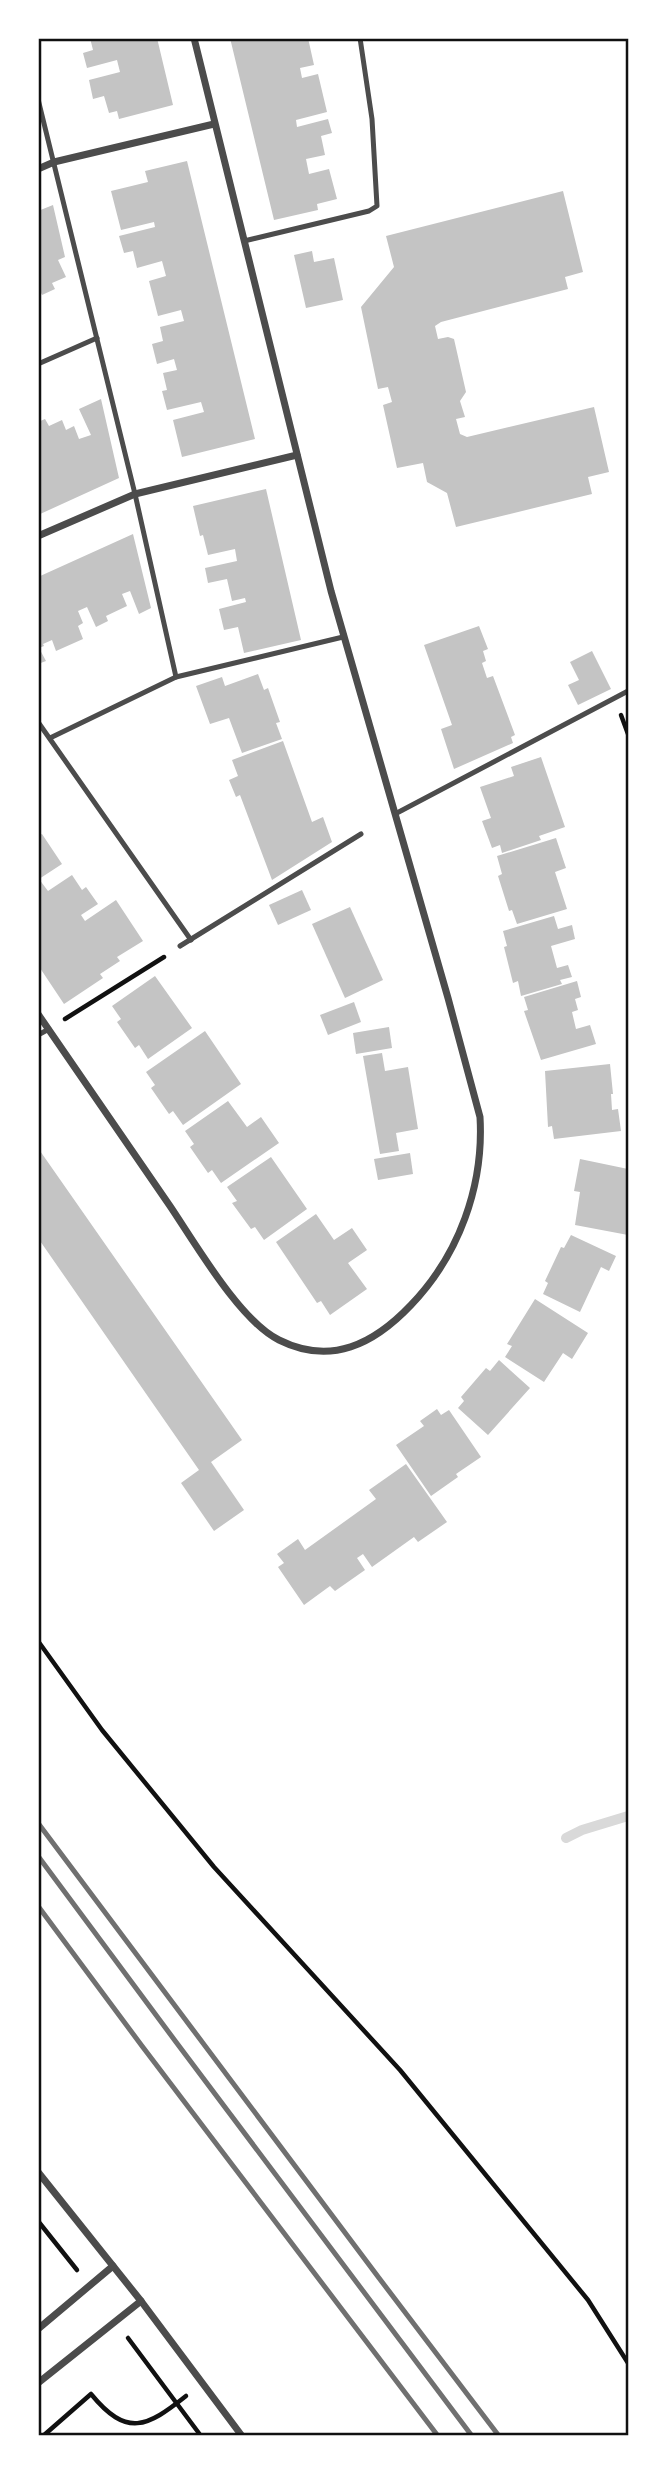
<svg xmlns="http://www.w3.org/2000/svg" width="667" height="2474" font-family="'PT Sans Narrow',sans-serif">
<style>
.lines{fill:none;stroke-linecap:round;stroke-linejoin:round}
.stream{stroke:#d9d9d9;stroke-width:10}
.building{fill:#c4c4c4}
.path{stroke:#111;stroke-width:4.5}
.service{stroke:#4c4c4c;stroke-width:5}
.minor{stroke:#4c4c4c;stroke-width:7}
.rail{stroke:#707070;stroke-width:5}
.neatline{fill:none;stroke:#111;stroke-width:2.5}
</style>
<rect width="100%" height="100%" fill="#fff"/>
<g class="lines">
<path class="stream" d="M 566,1838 L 582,1830 L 628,1816"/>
</g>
<g class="building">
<path d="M 90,38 L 157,38 L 173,105 L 119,119 L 117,111 L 109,113 L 104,96 L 93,99 L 89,80 L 120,72 L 117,60 L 87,68 L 83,53 L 93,50 Z"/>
<path d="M 230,38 L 308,38 L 314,65 L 300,68 L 302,78 L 318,74 L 327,112 L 296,120 L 297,127 L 328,119 L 332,133 L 321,136 L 325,155 L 306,159 L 309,174 L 329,169 L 337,199 L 317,204 L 318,210 L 274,220 Z"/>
<path d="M 187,161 L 255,439 L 182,457 L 173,420 L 204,412 L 201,402 L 167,410 L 162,391 L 167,390 L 163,373 L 177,370 L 174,359 L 157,364 L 152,344 L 163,341 L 160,327 L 184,321 L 181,310 L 158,316 L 149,281 L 166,276 L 162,261 L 137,268 L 133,251 L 124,253 L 119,236 L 155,227 L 154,222 L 121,230 L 111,191 L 148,182 L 145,171 Z"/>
<path d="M 563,191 L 583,272 L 565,277 L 568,289 L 441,322 L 435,326 L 438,339 L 448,337 L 454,339 L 466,392 L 460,401 L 465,417 L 456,419 L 460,434 L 467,437 L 594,407 L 609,472 L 588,477 L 592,494 L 456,527 L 447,493 L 427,482 L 423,463 L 397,468 L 383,405 L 392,402 L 388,387 L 378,389 L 361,307 L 394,267 L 386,236 Z"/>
<path d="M 53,205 L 65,257 L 58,260 L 66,277 L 52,283 L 55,289 L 42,295 L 38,287 L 38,211 Z"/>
<path d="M 312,251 L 314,262 L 334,258 L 343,300 L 306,308 L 294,255 Z"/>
<path d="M 101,399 L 119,478 L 38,515 L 38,422 L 45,419 L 49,426 L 62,420 L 66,430 L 74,426 L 79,439 L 91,435 L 79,409 Z"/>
<path d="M 266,489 L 301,640 L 244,653 L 238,627 L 224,630 L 219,609 L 246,602 L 245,598 L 232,601 L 227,579 L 208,583 L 205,568 L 237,561 L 235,549 L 208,555 L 203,535 L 200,536 L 193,506 Z"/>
<path d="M 133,534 L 151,608 L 139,614 L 130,591 L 122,594 L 127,606 L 106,616 L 108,621 L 96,627 L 87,607 L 78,611 L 83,623 L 78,626 L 83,639 L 56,651 L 52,640 L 43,644 L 44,646 L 39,648 L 46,661 L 38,664 L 38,577 Z"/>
<path d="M 479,626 L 488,649 L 483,651 L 486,661 L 482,663 L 487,678 L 493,676 L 515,735 L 511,737 L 513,743 L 454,769 L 441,729 L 452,725 L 424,645 Z"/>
<path d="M 592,651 L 611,689 L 578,705 L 568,685 L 579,680 L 570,662 Z"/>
<path d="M 258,674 L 264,690 L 268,688 L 280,722 L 276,723 L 282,739 L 242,753 L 229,718 L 210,724 L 196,686 L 222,677 L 225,686 Z"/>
<path d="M 283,741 L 312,822 L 323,817 L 332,842 L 272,880 L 240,795 L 236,797 L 229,780 L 238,776 L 232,760 Z"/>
<path d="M 541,757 L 565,827 L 539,836 L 541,840 L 502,853 L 500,845 L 492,848 L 482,821 L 491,818 L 480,787 L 514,776 L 511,767 Z"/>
<path d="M 42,834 L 62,864 L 39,879 L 48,891 L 72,875 L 82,890 L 86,887 L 98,904 L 81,915 L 85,921 L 116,900 L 143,941 L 117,957 L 120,961 L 100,974 L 103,978 L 64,1004 L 38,965 L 38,836 Z"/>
<path d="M 556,838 L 566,868 L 555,872 L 567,909 L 517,924 L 512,910 L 509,911 L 498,876 L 502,874 L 497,856 Z"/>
<path d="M 302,890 L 311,910 L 278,925 L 269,905 Z"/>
<path d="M 350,907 L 383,980 L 345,998 L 312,924 Z"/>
<path d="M 554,916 L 558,929 L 572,925 L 575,939 L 551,946 L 557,968 L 568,965 L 572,977 L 560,980 L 562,984 L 521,996 L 518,981 L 513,983 L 504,947 L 507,946 L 503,931 Z"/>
<path d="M 155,976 L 192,1028 L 148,1059 L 139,1045 L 135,1048 L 117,1022 L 121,1019 L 112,1006 Z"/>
<path d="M 577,981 L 581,997 L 575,999 L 578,1010 L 572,1012 L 576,1029 L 590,1025 L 596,1044 L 541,1060 L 524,1011 L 528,1010 L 524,997 Z"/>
<path d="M 354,1002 L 361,1022 L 328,1035 L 320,1015 Z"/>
<path d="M 389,1027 L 392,1048 L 356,1054 L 353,1033 Z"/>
<path d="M 205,1031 L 241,1084 L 183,1125 L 173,1111 L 169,1114 L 151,1088 L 155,1085 L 146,1072 Z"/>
<path d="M 382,1053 L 385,1071 L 408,1067 L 418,1129 L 396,1133 L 399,1151 L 380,1154 L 363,1056 Z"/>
<path d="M 610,1064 L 613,1094 L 611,1094 L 612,1110 L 618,1109 L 621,1131 L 554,1139 L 552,1126 L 548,1127 L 545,1071 Z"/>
<path d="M 228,1101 L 247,1127 L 261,1117 L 279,1143 L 221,1183 L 212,1170 L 208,1173 L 190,1147 L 194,1144 L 185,1131 Z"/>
<path d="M 38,1148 L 242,1440 L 211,1462 L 244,1510 L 214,1531 L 181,1483 L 199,1470 L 38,1238 Z"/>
<path d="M 410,1153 L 413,1174 L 378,1180 L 374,1159 Z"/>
<path d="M 271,1157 L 307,1209 L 264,1240 L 255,1227 L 251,1229 L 232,1203 L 237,1201 L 227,1187 Z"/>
<path d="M 580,1159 L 628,1169 L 628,1235 L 575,1225 L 580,1192 L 574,1191 Z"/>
<path d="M 316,1214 L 334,1240 L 352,1228 L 367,1250 L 348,1263 L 367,1289 L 330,1315 L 321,1301 L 317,1303 L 276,1242 Z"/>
<path d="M 571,1235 L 616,1256 L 609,1271 L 601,1267 L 580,1312 L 543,1294 L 548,1283 L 545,1281 L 561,1247 L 564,1248 Z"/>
<path d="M 535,1299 L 588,1333 L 572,1359 L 563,1353 L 544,1382 L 505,1357 L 512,1346 L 507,1344 Z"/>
<path d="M 499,1360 L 530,1388 L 488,1435 L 458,1408 L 464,1401 L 461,1397 L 486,1368 L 490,1371 Z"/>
<path d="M 437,1409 L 441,1415 L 449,1410 L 481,1457 L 456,1474 L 458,1477 L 431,1496 L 396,1445 L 424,1426 L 420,1421 Z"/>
<path d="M 406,1464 L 447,1522 L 418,1542 L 414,1537 L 372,1567 L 363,1554 L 357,1558 L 365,1570 L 335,1591 L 330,1586 L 304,1605 L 278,1567 L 284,1563 L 277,1554 L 298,1539 L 305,1550 L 376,1499 L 369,1490 Z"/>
</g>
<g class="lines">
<g class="path">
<path d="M 621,715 L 628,734"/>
<path d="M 65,1019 L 164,957"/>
<path d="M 38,1641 L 102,1730 L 214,1867 L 400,2070 L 588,2300 L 628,2363"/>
<path d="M 38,2221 L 77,2270"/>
<path d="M 128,2338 L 201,2436"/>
<path d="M 43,2436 L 91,2394 C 127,2438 147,2427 186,2396"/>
</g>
<g class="service">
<path d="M 38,99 L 135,494 L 176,677"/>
<path d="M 244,241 L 369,211 L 377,206 L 372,119 L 360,38"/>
<path d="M 38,364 L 97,338"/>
<path d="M 38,722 L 191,940"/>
<path d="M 50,738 L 176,677 L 343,637"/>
<path d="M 395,814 L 628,691"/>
<path d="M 180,946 L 361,834"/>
<path d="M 38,1035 L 49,1029"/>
</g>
<g class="minor">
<path d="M 38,169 L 54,162 L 214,124"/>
<path d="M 38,536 L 135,494 L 297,455"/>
<path d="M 38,1014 C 82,1078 126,1142 170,1206 C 195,1243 240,1321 279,1340 C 331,1366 374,1344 411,1305 C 459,1255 484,1186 480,1117 L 448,998 L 331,591 L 194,38"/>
<path d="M 38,2172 L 141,2301 L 242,2436"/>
<path d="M 38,2329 L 113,2266"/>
<path d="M 38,2383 L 141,2301"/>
</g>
<g class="rail">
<path d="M 38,1823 L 379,2278 L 499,2436"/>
<path d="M 38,1856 L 176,2042 L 472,2436"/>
<path d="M 38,1906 L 142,2046 L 438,2436"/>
</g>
</g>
<rect width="667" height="2474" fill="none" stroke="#ffffff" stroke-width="80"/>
<rect x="40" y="40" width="587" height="2394" class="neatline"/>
</svg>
